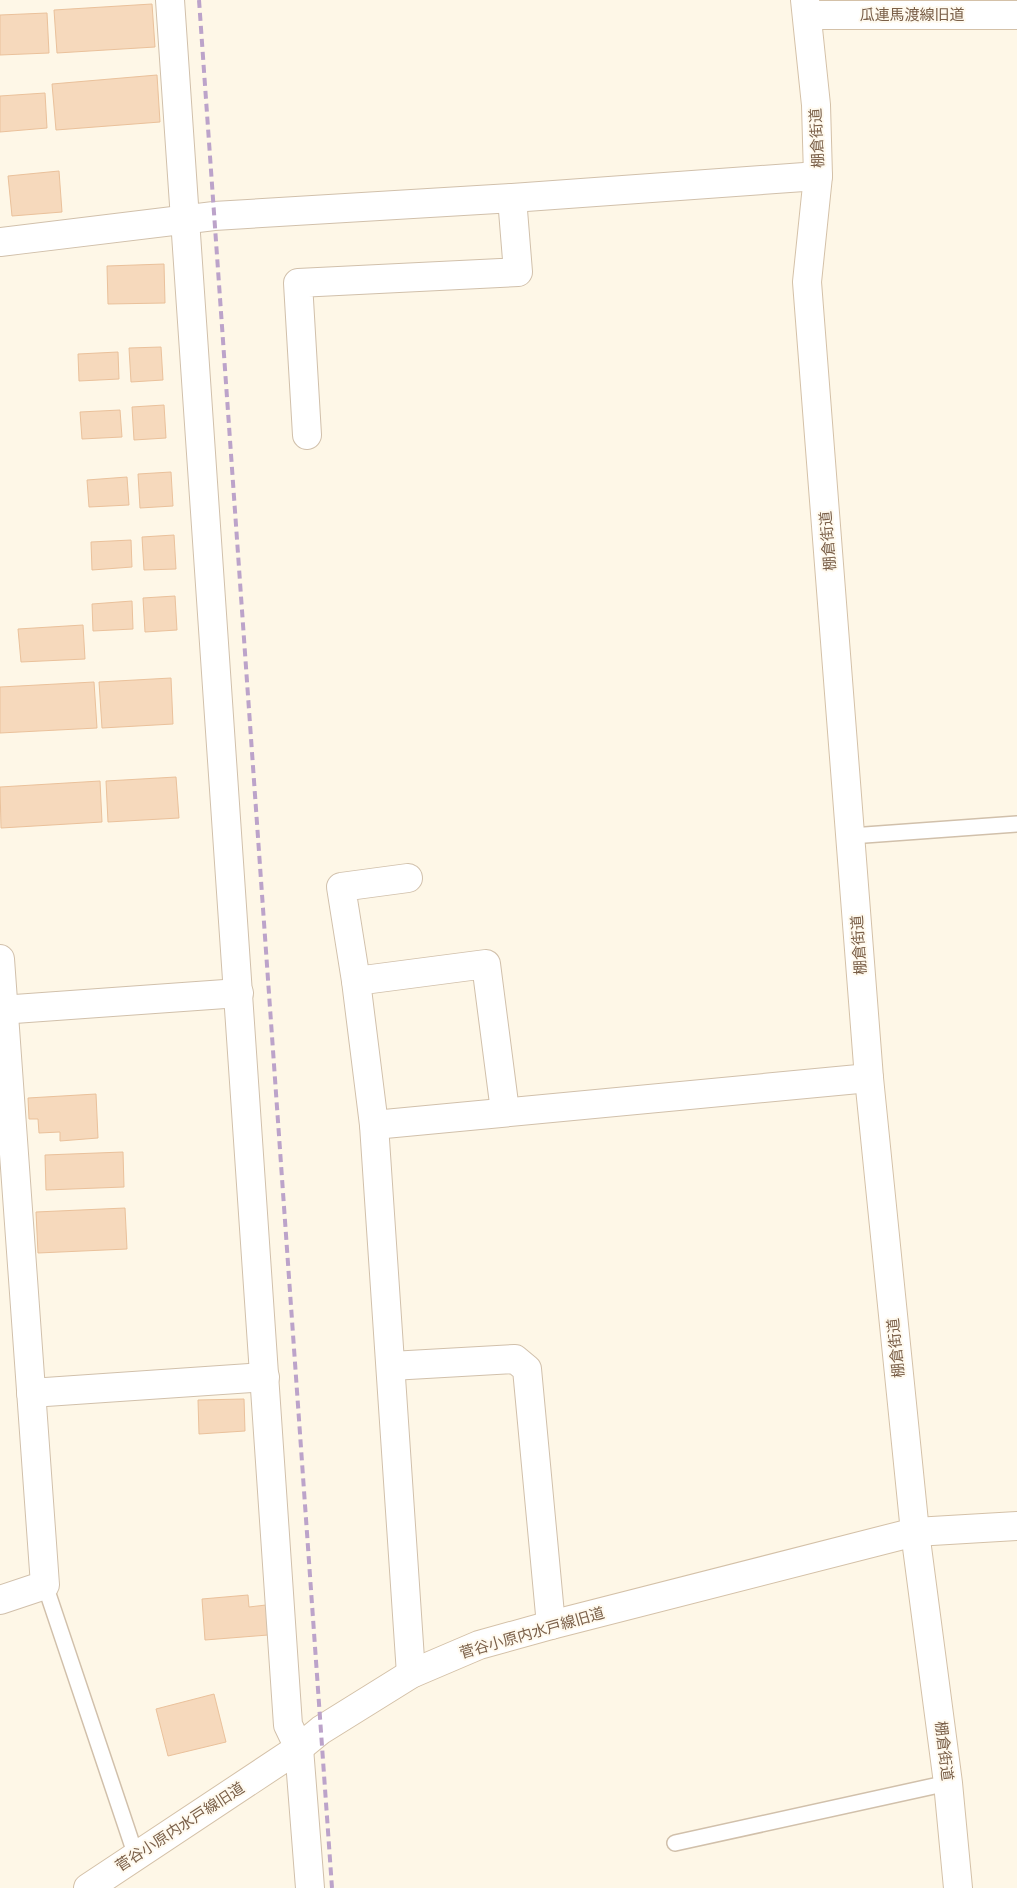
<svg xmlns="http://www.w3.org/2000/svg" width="1017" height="1888" font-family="'Noto Sans','Noto Sans JP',sans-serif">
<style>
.building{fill:#f6d9bc;stroke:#eac19b}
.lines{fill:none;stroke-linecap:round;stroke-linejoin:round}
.lane-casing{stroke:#d1c0ab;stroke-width:18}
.street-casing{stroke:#d1c0ab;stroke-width:30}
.secondary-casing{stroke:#d4c1a8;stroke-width:30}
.lane{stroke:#fff;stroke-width:15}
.street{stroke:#fff;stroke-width:28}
.secondary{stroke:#fff;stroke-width:28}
.rail{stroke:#bca3ca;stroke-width:4;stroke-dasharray:8 5;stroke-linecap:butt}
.labels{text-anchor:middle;stroke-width:4;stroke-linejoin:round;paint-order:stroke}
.street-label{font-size:15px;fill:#7a5f48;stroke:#fffaef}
</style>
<rect width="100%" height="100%" fill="#fef7e7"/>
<g class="building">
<path d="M 152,4 L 155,47 L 57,53 L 54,10 Z"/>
<path d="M 47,13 L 49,53 L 0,55 L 0,15 Z"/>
<path d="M 157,75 L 160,122 L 56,130 L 52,84 Z"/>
<path d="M 45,93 L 47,128 L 0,132 L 0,96 Z"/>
<path d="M 59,171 L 62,212 L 12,216 L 8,176 Z"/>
<path d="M 164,264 L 165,303 L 108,304 L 107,266 Z"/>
<path d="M 161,347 L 163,380 L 131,382 L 129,348 Z"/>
<path d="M 118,352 L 119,379 L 79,381 L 78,354 Z"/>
<path d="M 164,405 L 166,438 L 134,440 L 132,407 Z"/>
<path d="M 120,410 L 122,437 L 82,439 L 80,412 Z"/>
<path d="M 171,472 L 173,506 L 140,508 L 138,474 Z"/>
<path d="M 127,477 L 129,505 L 89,507 L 87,480 Z"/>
<path d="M 174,535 L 176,569 L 144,570 L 142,537 Z"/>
<path d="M 131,540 L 132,567 L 92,570 L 91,542 Z"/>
<path d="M 175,596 L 177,630 L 145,632 L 143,598 Z"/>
<path d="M 132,601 L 133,629 L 93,631 L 92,604 Z"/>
<path d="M 83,625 L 85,659 L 21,662 L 18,629 Z"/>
<path d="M 171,678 L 173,724 L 102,728 L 99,682 Z"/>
<path d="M 94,682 L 97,728 L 0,733 L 0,687 Z"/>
<path d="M 176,777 L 179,818 L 108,822 L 106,781 Z"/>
<path d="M 100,781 L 102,822 L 1,828 L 0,787 Z"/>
<path d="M 96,1094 L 98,1138 L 60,1141 L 60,1132 L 39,1133 L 38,1119 L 29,1119 L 28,1098 Z"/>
<path d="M 123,1152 L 124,1187 L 46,1190 L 45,1155 Z"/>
<path d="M 125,1208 L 127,1249 L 38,1253 L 36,1212 Z"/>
<path d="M 244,1399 L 245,1431 L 199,1434 L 198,1400 Z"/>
<path d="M 248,1595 L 249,1607 L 266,1605 L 268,1635 L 205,1640 L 202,1599 Z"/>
<path d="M 214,1694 L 226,1742 L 168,1756 L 156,1709 Z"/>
</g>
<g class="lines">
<g class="lane-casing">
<g id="lane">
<path d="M 851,836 L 1017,824"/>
<path d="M 45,1585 L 136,1856"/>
<path d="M 675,1843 L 948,1783"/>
</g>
</g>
<g class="street-casing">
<g id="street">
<path d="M 170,0 L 288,1725 L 299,1748 L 310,1888"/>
<path d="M 0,242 L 214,216 L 512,198 L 818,176"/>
<path d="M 307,435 L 298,283 L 518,272 L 512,198"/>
<path d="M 0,959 L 45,1585 L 0,1600"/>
<path d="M 356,981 L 341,887 L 408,878"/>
<path d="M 0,1010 L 239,993"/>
<path d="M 374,1125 L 869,1078"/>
<path d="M 391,1366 L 515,1359 L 527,1369 L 551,1625"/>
<path d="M 31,1393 L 265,1377"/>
<path d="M 411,1674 L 374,1125 L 356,981 L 486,964 L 505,1111"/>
</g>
</g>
<g class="secondary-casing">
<g id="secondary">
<path d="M 805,0 L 816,105 L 818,176 L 807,282 L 869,1078 L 915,1532 L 948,1783 L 958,1888"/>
<path d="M 807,15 L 1017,15"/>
<path d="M 88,1888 L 299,1748 L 321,1730 L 411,1674 L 479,1645 L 551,1625 L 915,1532 L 1017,1526"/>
</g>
</g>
<use href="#lane" class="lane"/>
<use href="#street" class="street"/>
<use href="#secondary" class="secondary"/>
<path class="rail" d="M 199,0 L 332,1888"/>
</g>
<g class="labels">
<g class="street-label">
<text x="912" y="20">瓜連馬渡線旧道</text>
<text transform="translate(817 138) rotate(-93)" y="5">棚倉街道</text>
<text transform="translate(828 541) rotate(-95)" y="5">棚倉街道</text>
<text transform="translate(859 945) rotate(-94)" y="5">棚倉街道</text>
<text transform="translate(896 1348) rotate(-96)" y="5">棚倉街道</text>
<text transform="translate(532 1633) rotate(-16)" y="5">菅谷小原内水戸線旧道</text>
<text transform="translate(944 1751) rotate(83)" y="5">棚倉街道</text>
<text transform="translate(180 1827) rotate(-33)" y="5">菅谷小原内水戸線旧道</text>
</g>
</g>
</svg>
